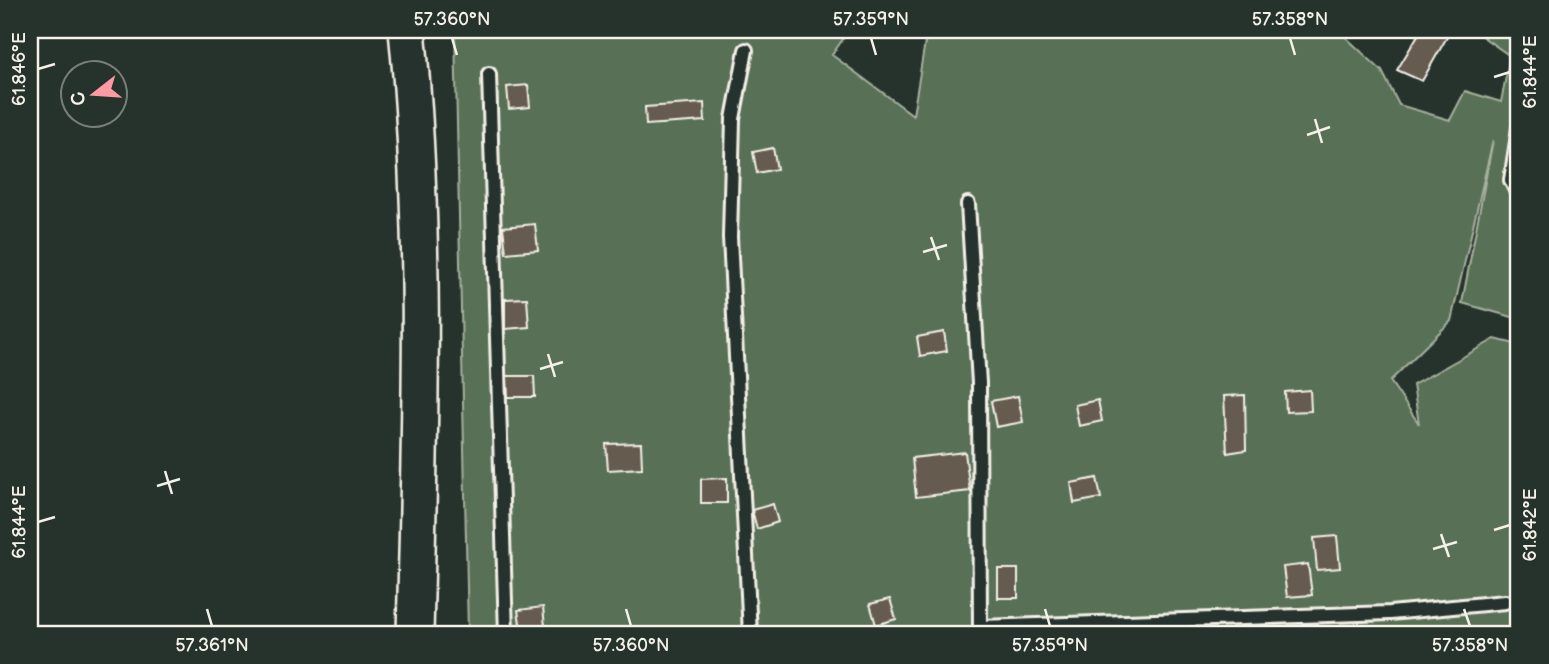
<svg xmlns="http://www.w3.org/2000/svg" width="1549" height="664" font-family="'Balsamiq Sans',sans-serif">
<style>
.green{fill:#597055;stroke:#a6b09e;stroke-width:2}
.building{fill:#655b4f;stroke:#f4f1e8;stroke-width:2}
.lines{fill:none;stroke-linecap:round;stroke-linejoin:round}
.service-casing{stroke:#f4f1e8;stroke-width:18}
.secondary-casing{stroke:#f4f1e8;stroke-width:40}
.service{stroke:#26332d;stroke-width:12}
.secondary{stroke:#26332d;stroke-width:35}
.ticks{fill:none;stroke:#f4f1e8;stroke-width:2.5}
.neatline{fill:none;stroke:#f4f1e8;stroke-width:2.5}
.ticks-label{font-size:18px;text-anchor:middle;fill:#f4f1e8}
</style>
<rect width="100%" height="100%" fill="#26332d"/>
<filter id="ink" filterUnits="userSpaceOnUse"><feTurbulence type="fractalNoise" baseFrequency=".0143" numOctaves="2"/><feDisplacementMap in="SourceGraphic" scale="14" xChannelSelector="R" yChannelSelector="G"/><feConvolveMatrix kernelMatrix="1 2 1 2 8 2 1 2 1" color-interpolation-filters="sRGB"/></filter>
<g filter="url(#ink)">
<path class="green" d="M 455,30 L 849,30 L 832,55 L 913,115 L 927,30 L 1338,30 L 1382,71 L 1399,105 L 1450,120 L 1465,91 L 1501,102 L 1510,56 L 1473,30 L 1519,30 L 1519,319 L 1462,303 L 1493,140 L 1451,321 L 1390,381 L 1419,424 L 1413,385 L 1495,339 L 1519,345 L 1519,634 L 468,634 Z"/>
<g class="building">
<path d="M 1421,30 L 1451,30 L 1422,81 L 1397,70 Z"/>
<path d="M 528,85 L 530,107 L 509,109 L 507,87 Z"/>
<path d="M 704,103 L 705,121 L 646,125 L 645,107 Z"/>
<path d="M 773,148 L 777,169 L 757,173 L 753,152 Z"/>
<path d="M 535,224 L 538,250 L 506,253 L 503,227 Z"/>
<path d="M 527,298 L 529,327 L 505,329 L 505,299 Z"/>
<path d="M 944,332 L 947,351 L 920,356 L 917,337 Z"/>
<path d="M 507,376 L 534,376 L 535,397 L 508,397 Z"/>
<path d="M 1310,390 L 1311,411 L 1286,412 L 1285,392 Z"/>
<path d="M 1245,395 L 1246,450 L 1227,453 L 1224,396 Z"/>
<path d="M 1018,396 L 1023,422 L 996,427 L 991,401 Z"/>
<path d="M 1098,400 L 1102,421 L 1079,426 L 1075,405 Z"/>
<path d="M 641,443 L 642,468 L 608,470 L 606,444 Z"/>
<path d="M 965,452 L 970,491 L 916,497 L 912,458 Z"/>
<path d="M 727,478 L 727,503 L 701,503 L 701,479 Z"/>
<path d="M 1097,478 L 1101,498 L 1074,503 L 1071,483 Z"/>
<path d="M 773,504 L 778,522 L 757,529 L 752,510 Z"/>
<path d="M 1337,536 L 1340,568 L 1317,570 L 1314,538 Z"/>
<path d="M 1308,564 L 1312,595 L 1287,597 L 1283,567 Z"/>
<rect x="998" y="569" width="20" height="29"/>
<path d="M 890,599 L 896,619 L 876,625 L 870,604 Z"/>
<path d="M 543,607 L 545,627 L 521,630 L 518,610 Z"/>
</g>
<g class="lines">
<g class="service-casing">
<g id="service">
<path d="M 746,50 L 733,119 L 730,237 L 750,634"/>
<path d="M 489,74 L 506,634"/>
<path d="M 1519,128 L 1511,180 L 1519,196"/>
<path d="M 968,204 L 979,383 L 980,634"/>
<path d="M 980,627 L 1390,613 L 1505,602"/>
</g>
</g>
<g class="secondary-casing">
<path id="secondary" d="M 407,30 C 427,231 420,432 415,634"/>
</g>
<use href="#service" class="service"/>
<use href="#secondary" class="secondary"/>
</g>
</g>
<path class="ticks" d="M 452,38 L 457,55M 871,38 L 876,55M 1290,38 L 1295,55M 38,69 L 55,64M 1494,77 L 1510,72M 1315,119 L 1322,143M 1307,135 L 1330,127M 931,237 L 939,260M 923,252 L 947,245M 548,354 L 555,377M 540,369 L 563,362M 165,471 L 172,494M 157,486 L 180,479M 38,522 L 55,517M 1494,530 L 1510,525M 1441,534 L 1449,557M 1433,549 L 1457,542M 207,609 L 212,626M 626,609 L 631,626M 1045,609 L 1050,626M 1464,609 L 1470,626"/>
<rect width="1549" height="664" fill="none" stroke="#26332d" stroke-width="77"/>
<g transform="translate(94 94) rotate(253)"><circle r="33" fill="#26332d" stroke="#787f78" stroke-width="2"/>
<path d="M0-5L12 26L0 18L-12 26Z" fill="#ff9aa2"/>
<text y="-10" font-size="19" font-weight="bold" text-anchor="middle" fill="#f4f1e8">С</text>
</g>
<rect x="38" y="38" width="1472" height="588" class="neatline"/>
<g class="ticks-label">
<text x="452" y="25">57.360°N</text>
<text x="871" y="25">57.359°N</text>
<text x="1290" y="25">57.358°N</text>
<text transform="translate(19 69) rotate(-90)" y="6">61.846°E</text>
<text transform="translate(1530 72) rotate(-90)" y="6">61.844°E</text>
<text transform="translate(19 522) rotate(-90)" y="6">61.844°E</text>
<text transform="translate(1530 525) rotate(-90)" y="6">61.842°E</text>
<text x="212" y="651">57.361°N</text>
<text x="631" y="651">57.360°N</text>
<text x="1050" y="651">57.359°N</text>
<text x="1470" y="651">57.358°N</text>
</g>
</svg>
